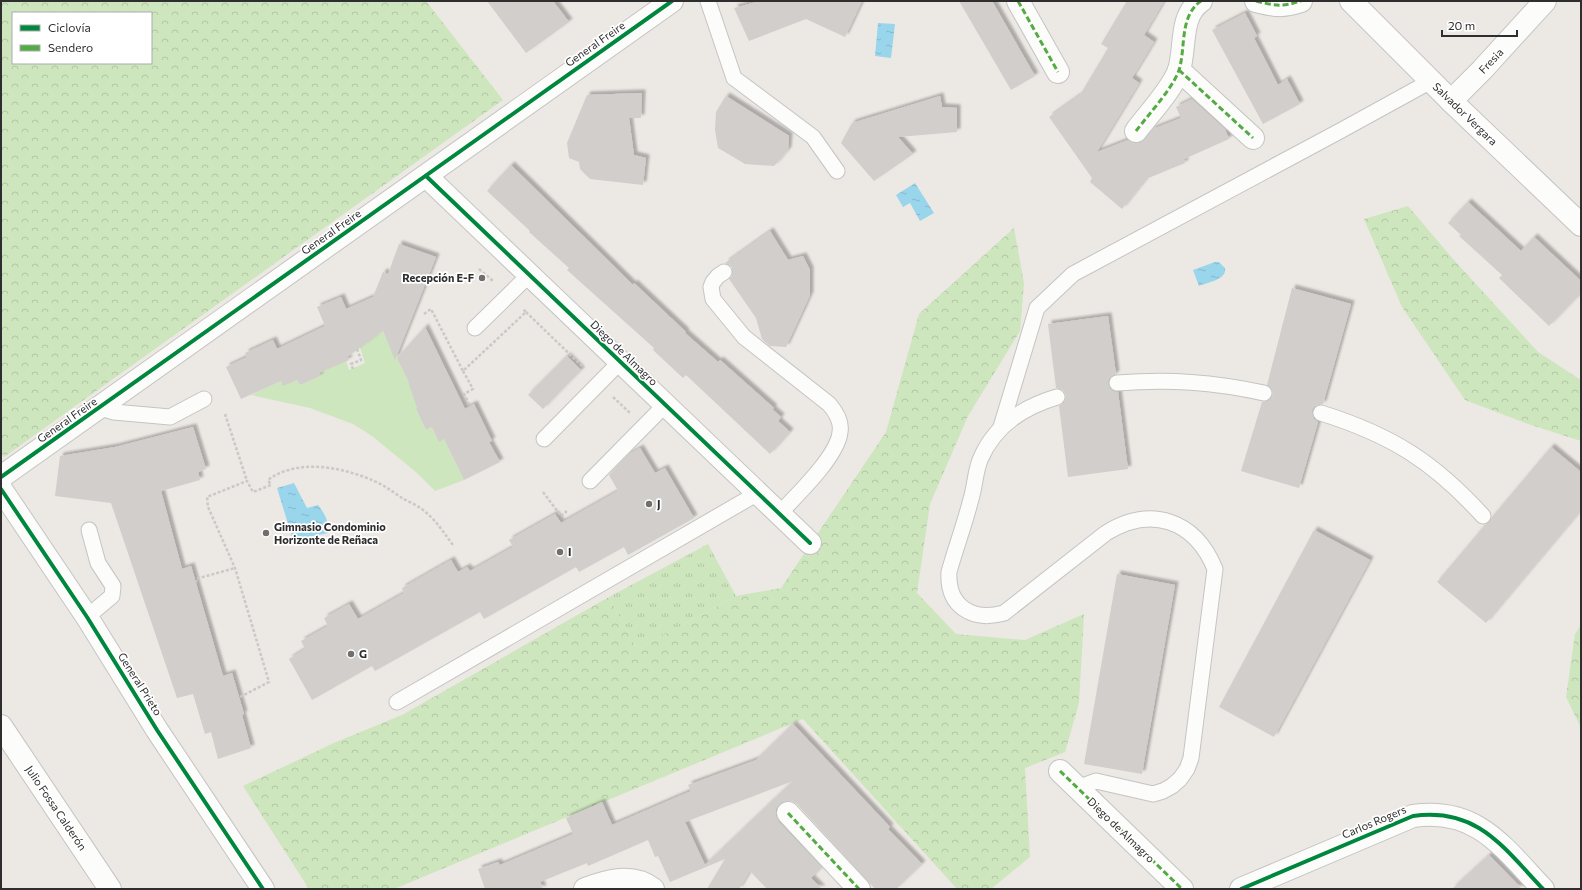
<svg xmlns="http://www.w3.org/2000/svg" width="1582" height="890" font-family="Commissioner,sans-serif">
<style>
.grass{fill:#cee6be}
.forest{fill:url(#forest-crowns);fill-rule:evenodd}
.park{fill:url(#park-tufts)}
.water{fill:url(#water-ripples)}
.building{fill:#d1cecb;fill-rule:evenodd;filter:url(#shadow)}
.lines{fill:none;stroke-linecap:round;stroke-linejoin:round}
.service-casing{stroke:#c5c4c5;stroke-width:17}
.minor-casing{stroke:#c5c4c5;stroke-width:24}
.path{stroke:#c9c9c8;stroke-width:2.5;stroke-dasharray:3 2;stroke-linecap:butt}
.service{stroke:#fcfcfb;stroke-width:15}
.minor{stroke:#fcfcfb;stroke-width:22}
.quiet{stroke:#54ab44;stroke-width:3;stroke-dasharray:6 3;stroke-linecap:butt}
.cycleway-casing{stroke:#fff;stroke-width:6}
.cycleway{stroke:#00873e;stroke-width:4}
.poi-dot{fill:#706f6e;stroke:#fff;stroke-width:1.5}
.labels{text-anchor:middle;stroke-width:3.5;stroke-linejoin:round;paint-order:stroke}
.street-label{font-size:11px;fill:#2e2e2e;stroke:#fff}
.poi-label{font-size:11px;font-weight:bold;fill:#2e2e2e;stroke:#fff;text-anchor:start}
</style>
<defs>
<pattern id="forest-crowns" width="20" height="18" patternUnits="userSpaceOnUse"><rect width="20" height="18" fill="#cee6be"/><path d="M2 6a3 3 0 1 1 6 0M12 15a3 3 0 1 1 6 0" fill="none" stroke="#b1c6a4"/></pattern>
<pattern id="park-tufts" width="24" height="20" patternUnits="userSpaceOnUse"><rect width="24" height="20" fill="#cee6be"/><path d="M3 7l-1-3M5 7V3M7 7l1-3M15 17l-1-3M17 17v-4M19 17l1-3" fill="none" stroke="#b1c6a4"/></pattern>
<pattern id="water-ripples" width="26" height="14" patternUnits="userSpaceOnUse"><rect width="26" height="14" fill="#99d6ec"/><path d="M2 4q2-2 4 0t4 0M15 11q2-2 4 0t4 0" fill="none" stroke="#84b8cb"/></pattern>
<filter id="shadow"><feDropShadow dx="3.5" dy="-3.5" stdDeviation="1" flood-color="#0004"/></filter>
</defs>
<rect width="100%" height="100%" fill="#ece8e4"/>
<path class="grass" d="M 383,332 L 391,349 L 396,348 L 407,378 L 420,406 L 416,409 L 426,430 L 432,427 L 440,441 L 444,439 L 464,480 L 435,491 L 417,473 L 372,436 L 353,424 L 310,408 L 251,395 L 281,381 L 283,385 L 297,380 L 300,385 L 320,376 L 319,373 L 346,361 L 349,370 L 365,363 L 360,347 L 361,341 Z"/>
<g class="forest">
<path d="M 1,1 L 426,1 L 503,100 L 4,457 L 1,452 ZM 13,13 L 151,13 L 151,63 L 13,63 Z"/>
<path d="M 1408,206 L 1453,259 L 1538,352 L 1581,380 L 1581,441 L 1528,424 L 1465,400 L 1402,307 L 1364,219 Z"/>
<path d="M 1014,228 L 1024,283 L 1020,331 L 968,416 L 930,504 L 917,593 L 956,634 L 1025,640 L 1084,614 L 1079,703 L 1065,752 L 1025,768 L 1030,857 L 991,889 L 957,889 L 803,719 L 394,889 L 309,889 L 243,786 L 336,742 L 402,715 L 609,597 L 637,649 L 736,596 L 781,588 L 886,432 L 919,314 Z"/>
<path d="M 1581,625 L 1581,728 L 1566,697 L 1575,634 Z"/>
</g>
<path class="park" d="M 708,544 L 736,596 L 637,649 L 609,597 Z"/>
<g class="water">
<path d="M 878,23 L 895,24 L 891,58 L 875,56 Z"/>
<path d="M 915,183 L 934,213 L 920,221 L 910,203 L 903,207 L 896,195 Z"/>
<path d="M 1215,262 L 1219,262 L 1225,268 C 1227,280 1208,282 1199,286 L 1193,270 Z"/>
<path d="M 294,483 L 307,508 L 318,505 C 325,514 329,521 328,533 L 293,540 L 277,488 Z"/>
</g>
<g class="building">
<path d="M 487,1 L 553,1 L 569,22 L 526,53 Z"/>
<path d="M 760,1 L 862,1 L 845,37 L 806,19 L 749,41 L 734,8 Z"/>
<path d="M 959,1 L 992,1 L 1035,76 L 1011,90 Z"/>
<path d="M 1127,1 L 1164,1 L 1144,35 L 1154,42 L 1132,78 L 1139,83 L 1097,152 L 1128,140 L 1134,143 L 1141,142 L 1153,129 L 1181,118 L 1176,107 L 1192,99 L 1225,129 L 1229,139 L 1184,159 L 1185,163 L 1146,179 L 1122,209 L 1090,182 L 1092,178 L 1049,117 L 1080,95 L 1108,48 L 1101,44 Z"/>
<path d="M 1245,13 L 1257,36 L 1254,38 L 1278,85 L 1287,79 L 1300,104 L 1263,124 L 1212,30 Z"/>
<path d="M 642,93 L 641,118 L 629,118 L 634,155 L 646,158 L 643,185 L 590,179 L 580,169 L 579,162 L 569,158 L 567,143 L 587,95 Z"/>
<path d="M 726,96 L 789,136 L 788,150 L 774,166 L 745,164 L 718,148 L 715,130 L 716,112 Z"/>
<path d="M 940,96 L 942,107 L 957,108 L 957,132 L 898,137 L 913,154 L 874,181 L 841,143 L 852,123 Z"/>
<path d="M 511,165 L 633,285 L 634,283 L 686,332 L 685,333 L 718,362 L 720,360 L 774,408 L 772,409 L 781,417 L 778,421 L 790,432 L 770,454 L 686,375 L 683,378 L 653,350 L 654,348 L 567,270 L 569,268 L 529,232 L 530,231 L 487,191 Z"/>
<path d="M 1468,202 L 1521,251 L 1534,237 L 1581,281 L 1581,293 L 1549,326 L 1499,278 L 1502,275 L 1459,236 L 1461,235 L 1448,223 Z"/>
<path d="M 770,231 L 788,260 L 803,256 L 810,270 L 810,295 L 786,347 L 770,346 L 762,339 L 756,318 L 729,279 L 732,276 L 732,267 L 725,263 Z"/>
<path d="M 399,244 L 436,257 L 395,360 L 383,331 L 347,357 L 349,360 L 319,373 L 320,376 L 300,385 L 297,380 L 283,386 L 281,381 L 241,399 L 226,367 L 247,357 L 245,353 L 273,340 L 277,349 L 325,326 L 317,307 L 341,297 L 346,309 L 373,297 L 383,272 L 388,274 Z"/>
<path d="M 1292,288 L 1351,304 L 1323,404 L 1315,406 L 1312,410 L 1314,419 L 1318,422 L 1299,488 L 1241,471 L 1262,402 L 1267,401 L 1273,395 L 1272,390 L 1267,385 Z"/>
<path d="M 1108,316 L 1116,374 L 1109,379 L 1108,384 L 1113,391 L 1118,392 L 1128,469 L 1068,477 L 1059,406 L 1064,403 L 1066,395 L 1063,390 L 1056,388 L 1048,324 Z"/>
<path d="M 425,327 L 465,409 L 474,404 L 492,441 L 489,442 L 500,462 L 464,480 L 444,439 L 439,442 L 432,427 L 426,430 L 416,409 L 417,408 L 407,378 L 397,358 Z"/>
<path d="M 567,356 L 581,370 L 543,409 L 528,395 Z"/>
<path d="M 193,427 L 206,469 L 198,472 L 200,480 L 161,491 L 182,569 L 191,566 L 223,676 L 232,673 L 244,714 L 242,715 L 251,748 L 218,759 L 211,732 L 205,734 L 193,694 L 177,698 L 111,503 L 55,496 L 60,456 L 115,447 Z"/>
<path d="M 1551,447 L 1581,472 L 1581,510 L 1486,623 L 1437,582 L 1485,525 L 1489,522 L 1492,517 Z"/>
<path d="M 640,448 L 655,473 L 665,468 L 694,518 L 628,555 L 624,547 L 579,572 L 576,567 L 484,619 L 480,612 L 375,671 L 372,666 L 312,700 L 289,659 L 305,649 L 301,641 L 328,626 L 324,618 L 349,604 L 358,619 L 404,593 L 402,588 L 451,560 L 458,572 L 467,567 L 470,571 L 513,547 L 509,540 L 555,514 L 561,523 L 618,491 L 609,475 L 628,455 Z"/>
<path d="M 1314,530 L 1370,560 L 1274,737 L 1219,707 Z"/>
<path d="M 1117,574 L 1175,585 L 1142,774 L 1084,764 Z"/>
<path d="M 793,724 L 890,827 L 888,829 L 922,864 L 896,889 L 875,889 L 797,804 L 792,801 L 786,801 L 780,804 L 776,809 L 776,816 L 779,822 L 822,867 L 811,878 L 822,889 L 767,889 L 750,871 L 739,889 L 707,889 L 725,859 L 670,882 L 658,856 L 655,857 L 648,840 L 588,866 L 587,863 L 540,882 L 543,889 L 485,889 L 478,869 L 498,862 L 500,865 L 573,834 L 566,818 L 602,802 L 612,825 L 691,791 L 688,785 L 756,760 ZM 793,781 L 705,865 L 685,822 Z"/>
<path d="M 1489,855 L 1522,889 L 1452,889 Z"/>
</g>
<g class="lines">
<g class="service-casing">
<g id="service">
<path d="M 708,1 L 734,78 L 813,137 L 837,171"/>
<path d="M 724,272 L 718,276 L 713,282 L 711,287 L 713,299 L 744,337 L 829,404 C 836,412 842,421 840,432 C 838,456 796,496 779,514"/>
<path d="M 475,328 L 529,275"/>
<path d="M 1117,383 C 1170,379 1213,382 1264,393"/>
<path d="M 1057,397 C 1023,407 994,426 980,460 C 975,473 975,486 971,499 C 965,523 956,547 949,572 C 947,606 972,622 1004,613 L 1106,533 C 1151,505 1195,520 1215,569 L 1191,758 L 1187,769 L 1180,779 L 1172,786 L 1163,791 L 1153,794 L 1096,781 L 1077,788"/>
<path d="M 100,408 L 114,412 L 170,417 L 204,399"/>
<path d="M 1321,413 C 1391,435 1433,461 1483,516"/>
<path d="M 1001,427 L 1037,308 L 1073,274 L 1340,131 L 1431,81"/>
<path d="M 544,439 L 620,362"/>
<path d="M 590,481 L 665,405"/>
<path d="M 87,617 L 112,596 L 113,586 L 98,563 L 89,530"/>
<path d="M 397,702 L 758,493"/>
</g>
</g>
<g class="minor-casing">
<g id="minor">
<path d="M 1018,1 L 1058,72"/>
<path d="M 1256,1 C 1276,6 1282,7 1301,1"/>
<path d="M 1351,1 L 1451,101 L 1581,225"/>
<path d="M 1179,70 L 1253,138"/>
<path d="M 1451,101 L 1482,70 L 1545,1"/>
<path d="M 1136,131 C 1148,115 1173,88 1179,70 C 1186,48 1179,16 1201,1"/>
<path d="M 426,176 L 810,543"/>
<path d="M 1,477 L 672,1"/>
<path d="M 1,489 L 87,617 L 157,730 L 263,889"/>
<path d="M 1,726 L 110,889"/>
<path d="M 1060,771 L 1182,889"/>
<path d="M 788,813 L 859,889"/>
<path d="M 585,889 C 607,881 632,873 653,889"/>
<path d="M 1241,889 L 1413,816 C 1477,807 1503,847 1543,889"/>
</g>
</g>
<g class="path">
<path d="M 479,269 L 493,281"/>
<path d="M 526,312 L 584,368"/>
<path d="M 424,314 L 431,309 L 463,371 L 526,312 L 523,309"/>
<path d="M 353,369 L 351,364 L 361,360 L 357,349"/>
<path d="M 463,371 L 473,389 L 464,394 L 470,406"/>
<path d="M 613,397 L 630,413"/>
<path d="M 225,414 L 247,481"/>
<path d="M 543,492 L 561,516 L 566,512 L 564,509"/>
<path d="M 196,583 L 196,579 L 235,568"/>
<path d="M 240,697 L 269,682 L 235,568 L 208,507 L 207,497 L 247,481 L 253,492 L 271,485 L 268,480 C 297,458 343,467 374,481 C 384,485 393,492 402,498 C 409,502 417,505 423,510 C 436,520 444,533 453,545"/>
</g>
<use href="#service" class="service"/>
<use href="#minor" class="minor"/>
<g class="quiet">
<path d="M 1018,1 L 1058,72"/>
<path d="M 1256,1 C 1276,6 1282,7 1301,1"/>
<path d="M 1179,70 L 1253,138"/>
<path d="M 1136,131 C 1148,115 1173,88 1179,70 C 1186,48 1179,16 1201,1"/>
<path d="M 1060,771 L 1182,889"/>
<path d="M 788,813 L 859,889"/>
</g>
<g class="cycleway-casing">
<g id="cycleway">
<path d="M 426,176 L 810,543"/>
<path d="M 1,477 L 672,1"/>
<path d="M 1,489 L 87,617 L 157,730 L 263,889"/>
<path d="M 1241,889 L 1413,816 C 1477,807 1503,847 1543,889"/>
</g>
</g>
<use href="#cycleway" class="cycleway"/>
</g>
<g class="poi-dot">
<circle cx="482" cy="278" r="4"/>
<circle cx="649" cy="504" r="4"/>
<circle cx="266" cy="533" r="4"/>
<circle cx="560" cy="552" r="4"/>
<circle cx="351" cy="654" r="4"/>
</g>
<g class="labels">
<g class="street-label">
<text transform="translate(595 44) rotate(-35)" y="4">General Freire</text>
<text transform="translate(1491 61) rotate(-47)" y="4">Fresia</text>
<text transform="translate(1465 114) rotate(44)" y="4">Salvador Vergara</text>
<text transform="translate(331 232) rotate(-35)" y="4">General Freire</text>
<text transform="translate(624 353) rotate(44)" y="4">Diego de Almagro</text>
<text transform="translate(67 420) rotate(-35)" y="4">General Freire</text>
<text transform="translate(140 684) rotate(58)" y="4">General Prieto</text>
<text transform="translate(56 808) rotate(56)" y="4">Julio Fossa Calderón</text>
<text transform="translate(1374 822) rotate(-23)" y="4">Carlos Rogers</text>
<text transform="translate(1121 830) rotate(44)" y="4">Diego de Almagro</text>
</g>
<g class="poi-label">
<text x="474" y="282" text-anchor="end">Recepción E-F</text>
<text x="657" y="508">J</text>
<text x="274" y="531">Gimnasio Condominio<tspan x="274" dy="13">Horizonte de Reñaca</tspan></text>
<text x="568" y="556">I</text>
<text x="359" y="658">G</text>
</g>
</g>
<rect width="1582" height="890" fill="none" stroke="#2e2e2e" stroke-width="4"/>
<rect x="12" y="12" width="140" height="52" fill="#ffffff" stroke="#ababab"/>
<rect x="20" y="25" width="20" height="6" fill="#00873e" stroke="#ababab"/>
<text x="48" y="32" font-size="12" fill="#2e2e2e">Ciclovía</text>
<rect x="20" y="45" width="20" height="6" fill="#54ab44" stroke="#ababab"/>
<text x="48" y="52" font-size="12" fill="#2e2e2e">Sendero</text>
<path d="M1442 30v6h75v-6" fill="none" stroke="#2e2e2e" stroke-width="2"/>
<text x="1448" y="30" font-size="12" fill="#2e2e2e" stroke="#ffffff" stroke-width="3" paint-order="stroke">20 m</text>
</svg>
